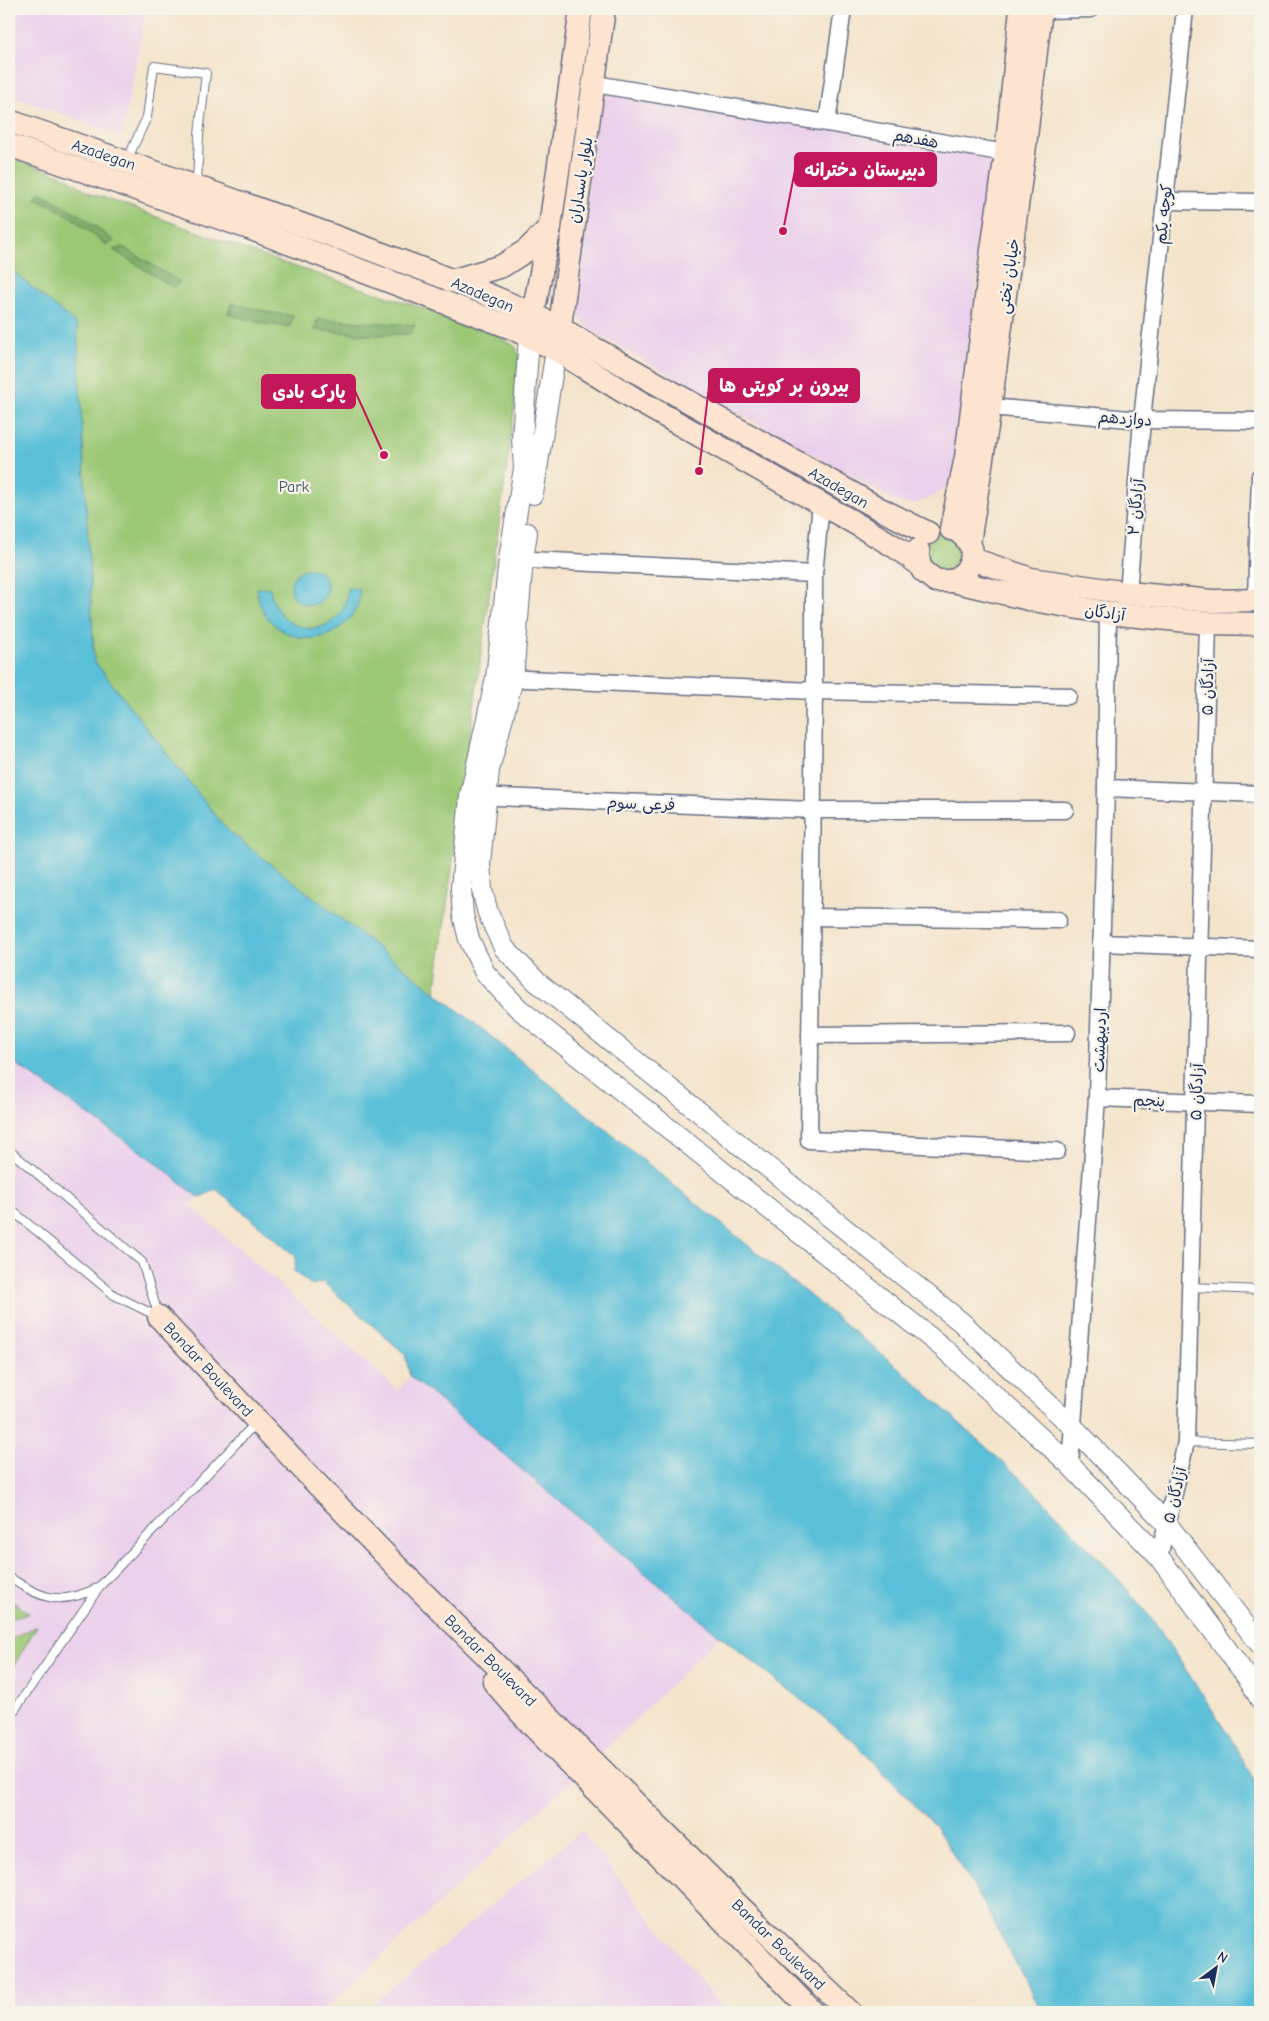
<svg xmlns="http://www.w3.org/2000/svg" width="1269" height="2021" font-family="'Comic Neue','Playpen Sans Arabic',sans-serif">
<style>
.built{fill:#ebd1eb}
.green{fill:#9bc875;stroke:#5b7c6a}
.forest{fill:#7cac66;stroke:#4c6e62}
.water{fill:#5abfd8;stroke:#3a779b}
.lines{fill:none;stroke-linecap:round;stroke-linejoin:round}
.service-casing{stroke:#676e84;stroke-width:10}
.minor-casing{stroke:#676e84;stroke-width:19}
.tertiary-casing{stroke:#676e84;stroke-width:22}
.secondary-casing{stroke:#676e84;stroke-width:25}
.service{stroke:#fff;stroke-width:8}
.minor{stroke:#fff;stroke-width:16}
.tertiary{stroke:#fff;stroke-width:20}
.secondary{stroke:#fde4d1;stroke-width:22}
.labels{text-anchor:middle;stroke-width:4.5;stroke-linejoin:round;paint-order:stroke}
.street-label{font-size:16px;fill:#1b2f5e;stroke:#f7f3e8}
.park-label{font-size:16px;fill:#3b5564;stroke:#f7f3e8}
.leader{fill:none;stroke:#c2185b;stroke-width:2}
.callout-dot{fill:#c2185b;stroke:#f7f3e8;stroke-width:2}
.callout{fill:#c2185b;stroke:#c2185b;stroke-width:2}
.callout-label{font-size:18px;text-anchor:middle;font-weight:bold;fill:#fff}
</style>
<rect width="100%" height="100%" fill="#f7f3e8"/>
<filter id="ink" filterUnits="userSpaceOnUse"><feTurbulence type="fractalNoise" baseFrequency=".02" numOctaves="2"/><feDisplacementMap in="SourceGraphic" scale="10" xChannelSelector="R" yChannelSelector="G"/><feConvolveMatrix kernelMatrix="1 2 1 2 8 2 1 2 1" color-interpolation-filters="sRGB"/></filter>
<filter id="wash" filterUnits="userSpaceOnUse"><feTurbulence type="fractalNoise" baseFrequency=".0096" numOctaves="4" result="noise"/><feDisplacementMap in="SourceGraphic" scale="20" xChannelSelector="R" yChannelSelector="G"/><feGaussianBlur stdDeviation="1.12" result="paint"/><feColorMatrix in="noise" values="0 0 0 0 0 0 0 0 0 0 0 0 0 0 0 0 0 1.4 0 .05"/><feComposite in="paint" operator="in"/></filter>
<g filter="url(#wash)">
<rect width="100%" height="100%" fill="#f4e4cc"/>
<g class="built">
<path d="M 9,9 L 146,9 L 122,136 L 9,95 Z"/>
<path d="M 601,85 L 992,156 L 954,470 L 949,484 L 935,496 L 916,504 L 897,502 L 592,331 L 582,321 L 573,305 Z"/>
<path d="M 9,1059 L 157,1163 L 199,1198 L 189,1204 L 398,1390 L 410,1376 L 720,1636 L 608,1747 L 321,2012 L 9,2012 Z"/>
<path d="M 581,1831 L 725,2012 L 363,2012 Z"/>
</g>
<g class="green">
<path d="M 9,157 L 63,176 L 91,193 L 280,262 L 448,316 L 492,333 L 515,346 L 521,361 L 435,993 L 227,830 L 94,661 L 88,548 L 9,268 Z"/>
<path d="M 943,532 L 950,533 L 968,559 L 937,577 L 922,547 L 936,534 Z"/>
<path d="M 9,1599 L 29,1613 L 19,1617 L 9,1618 Z"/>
<path d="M 37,1626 L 9,1674 L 9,1640 Z"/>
</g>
<g class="forest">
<path d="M 40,192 L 82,216 L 114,241 L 106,245 L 70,216 L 35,197 Z"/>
<path d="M 123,247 L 180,282 L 174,288 L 113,250 Z"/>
<path d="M 231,303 L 267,312 L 293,316 L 290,327 L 265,324 L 228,314 Z"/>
<path d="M 318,319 L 415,325 L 410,334 L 372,335 L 314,330 Z"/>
</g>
<g class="water">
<path d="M 9,268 L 77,325 L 94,661 L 227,830 L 482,1029 L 895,1365 L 1029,1486 L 1121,1582 L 1152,1619 L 1229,1735 L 1260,1791 L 1260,2012 L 1042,2012 L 984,1904 L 936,1827 L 852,1740 L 720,1636 L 410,1376 L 405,1354 L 323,1282 L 311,1285 L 294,1271 L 296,1257 L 216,1189 L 199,1198 L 157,1163 L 9,1059 Z"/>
<circle cx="309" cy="587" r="18"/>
<path d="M 257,588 L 270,588 C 274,626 319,644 342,611 C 346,604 347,596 348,588 L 360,589 C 359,593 359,599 358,604 C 355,613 349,620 342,626 C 318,648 279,639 263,611 C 259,604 258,596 257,588 Z"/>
</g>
</g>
<g filter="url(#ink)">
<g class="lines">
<g class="service-casing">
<g id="service">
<path d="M 127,160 L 147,117 L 154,66 L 206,73 L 199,135 L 197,184"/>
<path d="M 9,1150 L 142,1262 L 159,1317 L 114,1295 L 9,1208"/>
<path d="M 1190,1287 L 1260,1290"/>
<path d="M 1186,1442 L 1260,1444"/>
<path d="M 9,1577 C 43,1600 61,1606 99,1587 L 250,1429"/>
<path d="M 9,1718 L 98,1589"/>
</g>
</g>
<g class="minor-casing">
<g id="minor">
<path d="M 1041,10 L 1091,9"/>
<path d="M 595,84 L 1006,153"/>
<path d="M 827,123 L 843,9"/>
<path d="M 1165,201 L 1260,202"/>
<path d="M 990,407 L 1142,420 L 1260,421"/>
<path d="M 511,559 L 814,574 L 814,691 L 809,1140 L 1057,1151"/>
<path d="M 814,574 L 821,504"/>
<path d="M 1128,593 L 1142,420 L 1185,9"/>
<path d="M 1256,599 L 1260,476"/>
<path d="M 501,678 L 814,691 L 1068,696"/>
<path d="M 1106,788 L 1260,794"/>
<path d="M 475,796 L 813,810 L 1065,810"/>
<path d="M 811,917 L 1058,920"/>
<path d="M 1101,943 L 1260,949"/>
<path d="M 810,1035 L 1067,1033"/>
<path d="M 1097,1098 L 1260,1104"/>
<path d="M 1070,1465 L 1097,1098 L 1106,788 L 1108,613"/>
<path d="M 1159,1557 L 1186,1442 L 1208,623"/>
</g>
</g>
<g class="tertiary-casing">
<g id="tertiary">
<path d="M 529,337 L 522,439 L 524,468 L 509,559 L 496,678 L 470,796 L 461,888 L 463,915 L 469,939 L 485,973 L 518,1008 L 942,1347 L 1070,1465 L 1159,1557 L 1250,1681 L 1260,1699"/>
<path d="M 533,494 L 556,350"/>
<path d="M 527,533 L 523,559 L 513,679 L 489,770 L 480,863 L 482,890 L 488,913 L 504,948 L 537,982 L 961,1322 L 1073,1427 L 1167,1524 L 1260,1644"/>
</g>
</g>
<g class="secondary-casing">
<g id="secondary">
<path d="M 9,121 C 129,163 249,205 369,249 C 442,277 524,304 590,346 L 878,508 L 928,533"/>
<path d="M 9,145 L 249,228 L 512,328 L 556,350 L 640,402 L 853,522 L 897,548 L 919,564"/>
<path d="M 451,281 L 502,266 L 527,250 L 550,227"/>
<path d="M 530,329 L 550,227 L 581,9"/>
<path d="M 558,340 L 604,9"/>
<path d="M 951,529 L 966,457 L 992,250 L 1006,153 L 1021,9"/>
<path d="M 969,543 L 990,407 L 1024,154 L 1041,9"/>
<path d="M 918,550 L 919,564 L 923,571 L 936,581 L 953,581 L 1033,600 L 1108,613 L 1208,623 L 1260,624"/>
<path d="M 972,559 L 1031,579 L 1128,593 L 1212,601 L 1260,600"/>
<path d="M 953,581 C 973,570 980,548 960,533"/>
<path d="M 159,1317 L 314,1481 L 399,1569 L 739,1906 L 850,2012"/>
<path d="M 494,1682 L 529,1722 L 813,2012"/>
</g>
</g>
<use href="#service" class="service"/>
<use href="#minor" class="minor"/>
<use href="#tertiary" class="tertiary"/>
<use href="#secondary" class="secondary"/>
</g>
</g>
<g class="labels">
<g class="street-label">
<text transform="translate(916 138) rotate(10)" y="6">هفدهم</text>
<text transform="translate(104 154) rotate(19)" y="6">Azadegan</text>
<text transform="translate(580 180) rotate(-81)" y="6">بلوار پاسداران</text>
<text transform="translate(1163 214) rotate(-84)" y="6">کوچه یکم</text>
<text transform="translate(1008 276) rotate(-82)" y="6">خیابان تختی</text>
<text transform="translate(483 294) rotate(23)" y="6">Azadegan</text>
<text transform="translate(1125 418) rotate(4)" y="6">دوازدهم</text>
<text transform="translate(839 487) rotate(30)" y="6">Azadegan</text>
<text transform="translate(1135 507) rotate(-85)" y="6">آزادگان ۲</text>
<text transform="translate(1105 612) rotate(8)" y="6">آزادگان</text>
<text transform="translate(1207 687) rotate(-89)" y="6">آزادگان ۵</text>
<text transform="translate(641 803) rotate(2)" y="6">فرعی سوم</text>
<text transform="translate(1099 1040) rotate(-88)" y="6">اردیبهشت</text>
<text transform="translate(1196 1092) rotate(-88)" y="6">آزادگان ۵</text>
<text transform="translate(1149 1100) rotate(2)" y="6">پنجم</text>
<text transform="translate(209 1369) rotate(47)" y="6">Bandar Boulevard</text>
<text transform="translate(1174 1495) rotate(-77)" y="6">آزادگان ۵</text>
<text transform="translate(491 1660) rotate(45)" y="6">Bandar Boulevard</text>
<text transform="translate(779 1944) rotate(44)" y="6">Bandar Boulevard</text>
</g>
<g class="park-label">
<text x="294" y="492">Park</text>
</g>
</g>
<path class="leader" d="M783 231L795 170M699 471L709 386M384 455L355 391"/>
<g class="callout-dot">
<circle cx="783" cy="231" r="5"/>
<circle cx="699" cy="471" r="5"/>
<circle cx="384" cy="455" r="5"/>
</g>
<g class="callout">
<rect x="795" y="153" width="141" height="33" rx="5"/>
<rect x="709" y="369" width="150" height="33" rx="5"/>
<rect x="262" y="375" width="93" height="33" rx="5"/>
</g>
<g class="callout-label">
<text x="865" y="176">دبیرستان دخترانه</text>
<text x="784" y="392">بیرون بر کویتی ها</text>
<text x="309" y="398">پارک بادی</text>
</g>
<rect width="1269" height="2021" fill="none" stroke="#f7f3e8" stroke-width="30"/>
<g transform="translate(1216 1968) rotate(32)" stroke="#f7f3e8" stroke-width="4" paint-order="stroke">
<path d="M0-4L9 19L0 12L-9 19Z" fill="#1b2f5e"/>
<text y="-8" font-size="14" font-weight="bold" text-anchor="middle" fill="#1b2f5e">N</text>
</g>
</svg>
